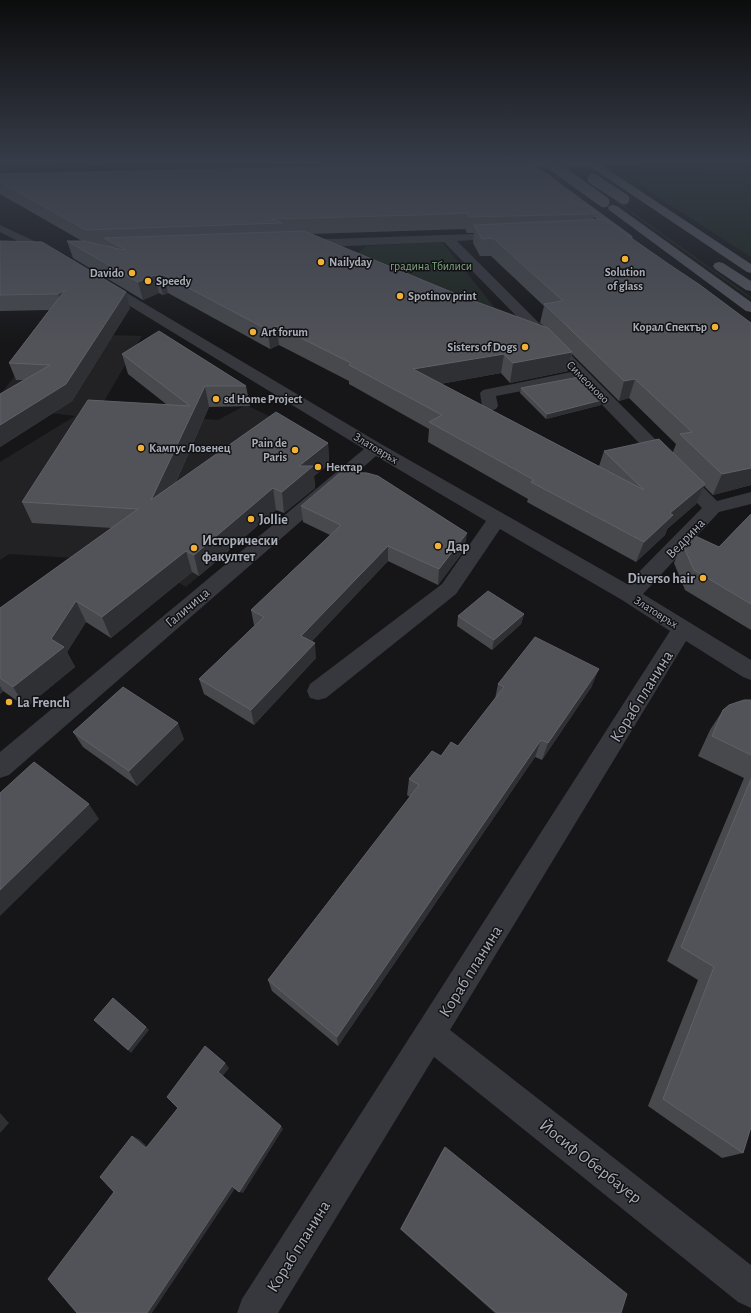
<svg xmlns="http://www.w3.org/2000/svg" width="751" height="1313" font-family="'Alegreya Sans',sans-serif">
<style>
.built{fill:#222225}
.green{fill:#1e261f}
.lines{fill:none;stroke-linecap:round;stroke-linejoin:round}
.minor{fill:#37383d;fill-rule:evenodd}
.major{fill:#53555c;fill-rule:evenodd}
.major-bridge{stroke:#53555c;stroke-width:11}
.wall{fill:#47494d;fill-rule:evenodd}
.shaded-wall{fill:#2f3033}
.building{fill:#525359;stroke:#5f6168}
.poi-dot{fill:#f2b134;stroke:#111113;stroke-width:1.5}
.labels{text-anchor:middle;stroke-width:3;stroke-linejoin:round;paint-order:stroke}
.far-poi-label{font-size:12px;font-weight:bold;fill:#a8adb8;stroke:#111113;text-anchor:start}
.far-park-label{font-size:12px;fill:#7fa381;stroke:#111113}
.far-street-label{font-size:12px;fill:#a8adb8;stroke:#111113}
.poi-label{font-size:14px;font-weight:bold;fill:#a8adb8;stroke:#111113;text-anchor:start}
.street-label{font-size:14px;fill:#a8adb8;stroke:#111113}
.near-street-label{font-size:17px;fill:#a8adb8;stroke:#111113}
</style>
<rect width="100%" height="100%" fill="#161618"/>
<g class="built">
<path d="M 0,161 L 254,161 L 0,169 Z"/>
<path d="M 48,333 L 142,336 L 99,410 L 218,420 L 246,405 L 290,426 L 199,508 L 250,532 L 186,587 L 127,553 L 73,558 L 9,554 L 0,560 L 0,462 L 75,416 L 0,407 L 0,395 Z"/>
</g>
<g class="green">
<path d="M 751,170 L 751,257 L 647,190 L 638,182 L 644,176 Z"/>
<path d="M 616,200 L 751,297 L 751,299 L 614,201 Z"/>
<path d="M 442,242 L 499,313 L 351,259 L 366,246 Z"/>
</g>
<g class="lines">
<g class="minor">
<path d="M 0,225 L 60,253 L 62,256 L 60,259 L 52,259 L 0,232 Z"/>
<path d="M 502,233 L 506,234 L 508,236 L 506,238 L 457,241 L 717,501 L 751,492 L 751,504 L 719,512 L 643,594 L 751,660 L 751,680 L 743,677 L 686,641 L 450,1030 L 751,1265 L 751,1308 L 738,1302 L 434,1057 L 278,1313 L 237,1313 L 242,1299 L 670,631 L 622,600 L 500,529 L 456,594 L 326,698 L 318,700 L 310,698 L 307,691 L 310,684 L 442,584 L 486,521 L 376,456 L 9,775 L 0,778 L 0,752 L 364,449 L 97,286 L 95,283 L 97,280 L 105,280 L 381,444 L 627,584 L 702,508 L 578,380 L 496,396 L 498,406 L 496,409 L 490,411 L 484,409 L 482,406 L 480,393 L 483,390 L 571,372 L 444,242 L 301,248 L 297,246 L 295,244 L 297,242 L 301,240 Z"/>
</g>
<g class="major">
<path d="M 520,161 L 684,161 L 680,164 L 601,165 L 751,264 L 751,273 L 747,272 L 589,166 L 538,167 L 631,235 L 633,237 L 631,239 L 623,239 Z"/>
<path d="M 613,205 L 617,206 L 751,302 L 751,312 L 746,311 L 609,210 L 608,208 L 609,206 Z"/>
<path d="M 719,262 L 723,263 L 751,281 L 751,291 L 746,290 L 715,269 L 713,266 L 715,263 Z"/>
</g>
<g class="major-bridge">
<path d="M 547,161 L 604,202"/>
<path d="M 593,179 L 624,199"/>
</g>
</g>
<g class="wall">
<path d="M 0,174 L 575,203 L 582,206 L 595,214 L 594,219 L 751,323 L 751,485 L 713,495 L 704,486 L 696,504 L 667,529 L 665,535 L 636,562 L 527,502 L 528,499 L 428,442 L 429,429 L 349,384 L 349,381 L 279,345 L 270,349 L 168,293 L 163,295 L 159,293 L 143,300 L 73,258 L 67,241 L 82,241 L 0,194 ZM 465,229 L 467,233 L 474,233 L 473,243 L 480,256 L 491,256 L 544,306 L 540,323 L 545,327 L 466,298 L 310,234 ZM 572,354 L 619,401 L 629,398 L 676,444 L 673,452 L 604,451 L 599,466 L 440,384 L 501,373 L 510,383 L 568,371 Z"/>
<path d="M 0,241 L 130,308 L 72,401 L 0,447 L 0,394 L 24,380 L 16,380 L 9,363 L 49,310 L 0,311 Z"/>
<path d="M 122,354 L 246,386 L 250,406 L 209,407 L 175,484 L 328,443 L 329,464 L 314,476 L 315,488 L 284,513 L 276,510 L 199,576 L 192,572 L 111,638 L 86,622 L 67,652 L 75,667 L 26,707 L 3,691 L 0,694 L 0,608 L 112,528 L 32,523 L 22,502 L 166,404 L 128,374 Z"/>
<path d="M 521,388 L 601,405 L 546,419 L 520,393 Z"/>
<path d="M 301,506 L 465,549 L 438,585 L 388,561 L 311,642 L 316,658 L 254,725 L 204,694 L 199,679 L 255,625 L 254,625 L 251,610 L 330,535 L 303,522 Z"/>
<path d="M 751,514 L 751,630 L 685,590 L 674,563 L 682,543 L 719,547 Z"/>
<path d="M 524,614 L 521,624 L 492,650 L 457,626 L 458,616 Z"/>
<path d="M 498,684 L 592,686 L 542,760 L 535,757 L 338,1046 L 272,991 L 268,980 L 410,797 L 407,795 L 409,779 L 441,756 L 458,746 L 495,699 Z"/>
<path d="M 751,700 L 751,1127 L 743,1153 L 722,1158 L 648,1106 L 698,980 L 667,961 L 744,778 L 698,756 L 710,730 L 723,710 Z"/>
<path d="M 73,732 L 184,739 L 137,786 L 83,747 Z"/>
<path d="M 445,1147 L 621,1313 L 495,1313 L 400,1229 L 442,1151 Z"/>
</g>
<g class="shaded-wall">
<path d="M 155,275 L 159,293 L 143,300 L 138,282 Z"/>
<path d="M 164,275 L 168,293 L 163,295 L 158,277 Z"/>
<path d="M 65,290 L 63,310 L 58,294 Z"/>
<path d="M 126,292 L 130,308 L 72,401 L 0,447 L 0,425 Z"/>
<path d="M 277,326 L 279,345 L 270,349 L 268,330 Z"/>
<path d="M 572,352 L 568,371 L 510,383 L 513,363 Z"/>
<path d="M 504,354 L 501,373 L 412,389 L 413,369 Z"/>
<path d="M 635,379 L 629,398 L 619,401 L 624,381 Z"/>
<path d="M 205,386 L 209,407 L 158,521 L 151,500 Z"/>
<path d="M 602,400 L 601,405 L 546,419 L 547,414 Z"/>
<path d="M 328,443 L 329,464 L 314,476 L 315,488 L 284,513 L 282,492 L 299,466 Z"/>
<path d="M 751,468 L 751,485 L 713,495 L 722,474 Z"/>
<path d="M 705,484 L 696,504 L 667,529 L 665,535 L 636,562 L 644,542 L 670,513 Z"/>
<path d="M 273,488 L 276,510 L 199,576 L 194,555 Z"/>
<path d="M 467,533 L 465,549 L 438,585 L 439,569 Z"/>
<path d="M 388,546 L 388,561 L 303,651 L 301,636 Z"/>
<path d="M 186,551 L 192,572 L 111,638 L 102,617 Z"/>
<path d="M 76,601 L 86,622 L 67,652 L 75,667 L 26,707 L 13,687 L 51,639 Z"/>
<path d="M 524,614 L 521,624 L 492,650 L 494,640 Z"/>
<path d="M 315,643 L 316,658 L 254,725 L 251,710 Z"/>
<path d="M 599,669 L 592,686 L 542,760 L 548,743 Z"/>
<path d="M 0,686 L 3,691 L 0,694 Z"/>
<path d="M 178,723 L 184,739 L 137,786 L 129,771 Z"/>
<path d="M 541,740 L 535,757 L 338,1046 L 337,1037 Z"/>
<path d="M 89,804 L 99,819 L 0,916 L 0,890 Z"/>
<path d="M 146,1027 L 149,1030 L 131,1053 L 128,1050 Z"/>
<path d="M 225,1063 L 229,1068 L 222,1077 L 218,1072 Z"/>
<path d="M 0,1113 L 9,1123 L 0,1133 Z"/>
<path d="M 281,1126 L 283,1129 L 243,1193 L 239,1192 Z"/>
<path d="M 132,1136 L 139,1139 L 152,1151 L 146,1148 Z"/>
<path d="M 232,1186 L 236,1187 L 152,1313 L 147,1313 Z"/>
</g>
<g class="building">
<path d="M 425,162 L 523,162 L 542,175 L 548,174 L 575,203 L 580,203 L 582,206 L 588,205 L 595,214 L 469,217 L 467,213 L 418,215 L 272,219 L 282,223 L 86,230 L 0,182 L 0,174 L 274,168 Z"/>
<path d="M 604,219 L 670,265 L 700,285 L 751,323 L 751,468 L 722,474 L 680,434 L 692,432 L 635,379 L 624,381 L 544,304 L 563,301 L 493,238 L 482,239 L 474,225 Z"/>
<path d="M 304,231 L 466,298 L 548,328 L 572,352 L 513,363 L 504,354 L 413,369 L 644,490 L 604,451 L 659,439 L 705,484 L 670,513 L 673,515 L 644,542 L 531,482 L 534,480 L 429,422 L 442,415 L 349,365 L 351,363 L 277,326 L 268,330 L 164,275 L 158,277 L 155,275 L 138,282 L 67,241 L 84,241 L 123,250 L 124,249 L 104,238 Z"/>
<path d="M 0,241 L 42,242 L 126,292 L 66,384 L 0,425 L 0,394 L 50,365 L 9,363 L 65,290 L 58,294 L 0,295 Z"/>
<path d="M 159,331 L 246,386 L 205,386 L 151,500 L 276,412 L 328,443 L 299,466 L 313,466 L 282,492 L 273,488 L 194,555 L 186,551 L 102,617 L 76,601 L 51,639 L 64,647 L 13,687 L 0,678 L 0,608 L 138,509 L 22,502 L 88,400 L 190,406 L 122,354 Z"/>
<path d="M 579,377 L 602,400 L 547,414 L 521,388 Z"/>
<path d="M 341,472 L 367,473 L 378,476 L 467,533 L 439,569 L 388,546 L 301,636 L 315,643 L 251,710 L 199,679 L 264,617 L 251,610 L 341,525 L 301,506 Z"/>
<path d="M 751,514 L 751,604 L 694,570 L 682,543 L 691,534 L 719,547 Z"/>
<path d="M 488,591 L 524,614 L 494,640 L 458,616 Z"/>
<path d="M 535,637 L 599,669 L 548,743 L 541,740 L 337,1037 L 268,980 L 419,785 L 409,779 L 432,751 L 441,756 L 451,742 L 458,746 L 504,687 L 498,684 Z"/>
<path d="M 123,687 L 178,723 L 129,771 L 73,732 Z"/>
<path d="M 744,700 L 751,700 L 751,755 L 712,736 L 723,710 L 729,705 Z"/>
<path d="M 34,762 L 89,804 L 0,890 L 0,793 Z"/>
<path d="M 751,779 L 751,1127 L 743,1153 L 663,1099 L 714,967 L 681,947 Z"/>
<path d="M 113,998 L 146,1027 L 128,1050 L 94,1020 Z"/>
<path d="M 205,1046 L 225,1063 L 218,1072 L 281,1126 L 239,1192 L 232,1186 L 147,1313 L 77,1313 L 48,1279 L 114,1192 L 100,1177 L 132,1136 L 146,1148 L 178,1108 L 167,1097 Z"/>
<path d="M 445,1147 L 627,1294 L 621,1313 L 497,1313 L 401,1229 Z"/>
</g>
<linearGradient id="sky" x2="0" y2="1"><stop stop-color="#0c0c0d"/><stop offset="0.47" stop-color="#363c48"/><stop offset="1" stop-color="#363c48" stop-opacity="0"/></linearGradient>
<rect width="751" height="345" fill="url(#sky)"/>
<g class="poi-dot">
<circle cx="625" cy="259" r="4"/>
<circle cx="321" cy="262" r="4"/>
<circle cx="132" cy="273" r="4"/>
<circle cx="148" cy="281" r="4"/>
<circle cx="400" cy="296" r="4"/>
<circle cx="715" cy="327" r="4"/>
<circle cx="253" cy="332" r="4"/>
<circle cx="525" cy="347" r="4"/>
<circle cx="216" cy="399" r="4"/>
<circle cx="141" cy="448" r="4"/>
<circle cx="295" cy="450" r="4"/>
<circle cx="318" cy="467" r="4"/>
<circle cx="251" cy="519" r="4"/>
<circle cx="438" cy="546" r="4"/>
<circle cx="194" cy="548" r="4"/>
<circle cx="703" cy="578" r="4"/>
<circle cx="9" cy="702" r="4"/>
</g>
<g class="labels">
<g class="far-poi-label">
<text x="329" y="266">Nailyday</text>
<text x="625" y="276" text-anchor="middle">Solution<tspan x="625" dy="14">of glass</tspan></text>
<text x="124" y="277" text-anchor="end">Davido</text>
<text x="156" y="285">Speedy</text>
<text x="408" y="300">Spotinov print</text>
<text x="707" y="331" text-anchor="end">Корал Спектър</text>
<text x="261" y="336">Art forum</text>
<text x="517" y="351" text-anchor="end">Sisters of Dogs</text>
<text x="224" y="403">sd Home Project</text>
<text x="287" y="447" text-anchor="end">Pain de<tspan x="287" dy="14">Paris</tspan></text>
<text x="149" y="452">Кампус Лозенец</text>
<text x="326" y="471">Нектар</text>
</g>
<g class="far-park-label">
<text x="431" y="270">градина Тбилиси</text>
</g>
<g class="far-street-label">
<text transform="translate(588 382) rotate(45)" y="4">Симеоново</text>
<text transform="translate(376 448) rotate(31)" y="4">Златовръх</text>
<text transform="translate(656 612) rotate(32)" y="4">Златовръх</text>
</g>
<g class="poi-label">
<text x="259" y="524">Jollie</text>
<text x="202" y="545">Исторически<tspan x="202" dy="16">факултет</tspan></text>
<text x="446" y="551">Дар</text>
<text x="695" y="583" text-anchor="end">Diverso hair</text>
<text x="17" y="707">La French</text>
</g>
<g class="street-label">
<text transform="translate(685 538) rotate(-46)" y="5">Ведрина</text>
<text transform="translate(187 607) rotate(-40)" y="5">Галичица</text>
</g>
<g class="near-street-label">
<text transform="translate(641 696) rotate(-58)" y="6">Кораб планина</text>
<text transform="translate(470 971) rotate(-58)" y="6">Кораб планина</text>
<text transform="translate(591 1161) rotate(38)" y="6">Йосиф Обербауер</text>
<text transform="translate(298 1246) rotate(-58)" y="6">Кораб планина</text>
</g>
</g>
</svg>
